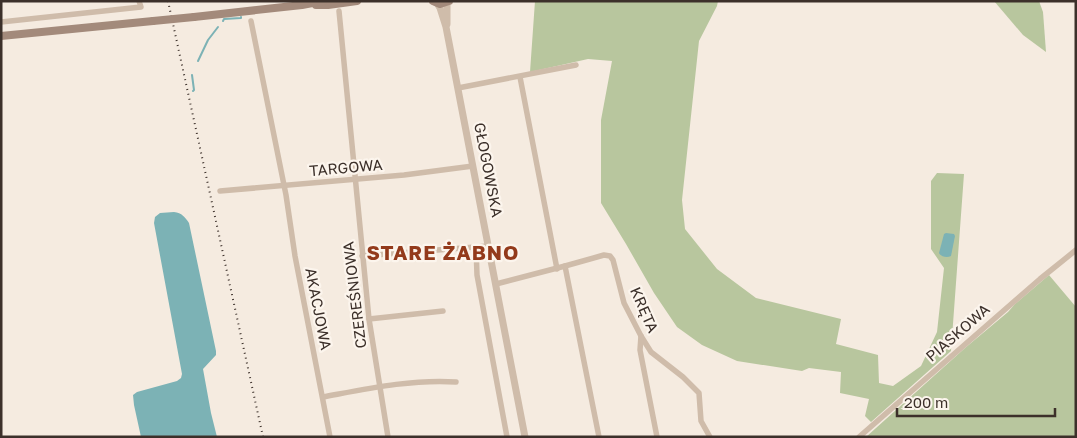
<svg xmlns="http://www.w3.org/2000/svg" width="1077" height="438" font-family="'Golos Text',sans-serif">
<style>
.green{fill:#b8c69e}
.water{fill:#7cb2b5}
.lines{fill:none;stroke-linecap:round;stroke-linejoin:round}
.stream{stroke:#7cb2b5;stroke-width:2}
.minor{stroke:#cfbcaa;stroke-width:5.5}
.tertiary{stroke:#cfbcaa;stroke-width:7}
.secondary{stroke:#a38a7b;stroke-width:8}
.rail{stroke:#3c302a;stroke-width:2;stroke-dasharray:1 4;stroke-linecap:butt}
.secondary-bridge{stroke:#a38a7b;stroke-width:8}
.labels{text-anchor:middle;stroke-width:4.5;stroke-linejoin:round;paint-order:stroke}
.street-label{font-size:15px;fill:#3c302a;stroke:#fcf5ed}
.district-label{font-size:20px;font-weight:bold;letter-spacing:1px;fill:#933a1b;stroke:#fcf5ed}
</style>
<rect width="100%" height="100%" fill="#f5ebe0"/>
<g class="green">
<path d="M 535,1 L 718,1 L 717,6 L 699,41 L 682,200 L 685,229 L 717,269 L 756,298 L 841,319 L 836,344 L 878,355 L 879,383 L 893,386 L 921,366 L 937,332 L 944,268 L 931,249 L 931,181 L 937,173 L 964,174 L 951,351 L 871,422 L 865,416 L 869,399 L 840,393 L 841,372 L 809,368 L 802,371 L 737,361 L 702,345 L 677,327 L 654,293 L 626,244 L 601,203 L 601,120 L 612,61 L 588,59 L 530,72 Z"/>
<path d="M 994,1 L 1039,1 L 1043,12 L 1046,52 L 1023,35 Z"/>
<path d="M 1049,275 L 1076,307 L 1076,437 L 866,437 L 965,348 L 1008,312 L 1015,304 Z"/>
</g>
<g class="water">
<path d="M 174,212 C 182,213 185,217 189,223 L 216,351 L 216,355 L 203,369 L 211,413 L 217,437 L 141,437 L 134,405 L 133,395 L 137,392 L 177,381 L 181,378 L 182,374 L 154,223 L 155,217 L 160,213 Z"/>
<path d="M 946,233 L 954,234 L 955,236 L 951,256 C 947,258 941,257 939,253 L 944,234 Z"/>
</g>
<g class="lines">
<g class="stream">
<path d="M 223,21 L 224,19 L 241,18 L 241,17"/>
<path d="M 198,61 L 208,40 L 218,27"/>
<path d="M 192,75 L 194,90 L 193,91"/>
</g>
<g class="minor">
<path d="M 339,11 L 369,319 L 388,437"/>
<path d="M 251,21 L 286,195 L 295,256 L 330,437"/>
<path d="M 1,22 L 141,7 L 139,1"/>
<path d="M 520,77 L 557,269"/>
<path d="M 458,88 L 576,65"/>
<path d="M 220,191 L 404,175 L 473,166"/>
<path d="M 476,247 L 477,275 L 507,437"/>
<path d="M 362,256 L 488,246"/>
<path d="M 565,266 L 599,437"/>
<path d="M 496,284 L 565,266 L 604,255 L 610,256 L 613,260 L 624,303 L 641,336 L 651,352 L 683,377 L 699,393 L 701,421 L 710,437"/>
<path d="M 369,319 L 443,311"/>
<path d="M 641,336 L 640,350 L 657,437"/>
<path d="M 323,397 C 366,389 411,379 456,382"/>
<path d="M 859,437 L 1040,279 L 1076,250"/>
</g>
<g class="tertiary">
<path d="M 437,3 L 440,8 L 446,27 L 525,437"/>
<path d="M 447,24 L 447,2"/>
</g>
<g class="secondary">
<path d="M 433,1 L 440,4 L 449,1"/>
<path d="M 316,5 L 328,5 L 357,1"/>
<path d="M 194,17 L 302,5 L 323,1"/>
<path d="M 1,36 L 153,21"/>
</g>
<path class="rail" d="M 168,1 L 263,437"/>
<path class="secondary-bridge" d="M 153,21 L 194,17"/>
</g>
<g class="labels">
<g class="street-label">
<text transform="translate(346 168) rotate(-5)" y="5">TARGOWA</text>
<text transform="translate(488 170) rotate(79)" y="5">GŁOGOWSKA</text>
<text transform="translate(355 295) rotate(-97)" y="5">CZEREŚNIOWA</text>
<text transform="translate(318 309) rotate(79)" y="5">AKACJOWA</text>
<text transform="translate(644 310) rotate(66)" y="5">KRĘTA</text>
<text transform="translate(958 333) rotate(-41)" y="5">PIASKOWA</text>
</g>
<g class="district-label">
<text x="443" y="260">STARE ŻABNO</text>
</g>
</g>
<rect width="1077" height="438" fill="none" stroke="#3c302a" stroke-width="5"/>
<path d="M897 408v8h158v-8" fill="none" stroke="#3c302a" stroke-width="2.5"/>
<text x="904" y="408" font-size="15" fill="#3c302a" stroke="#fcf5ed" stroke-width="4" paint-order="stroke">200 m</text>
</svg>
